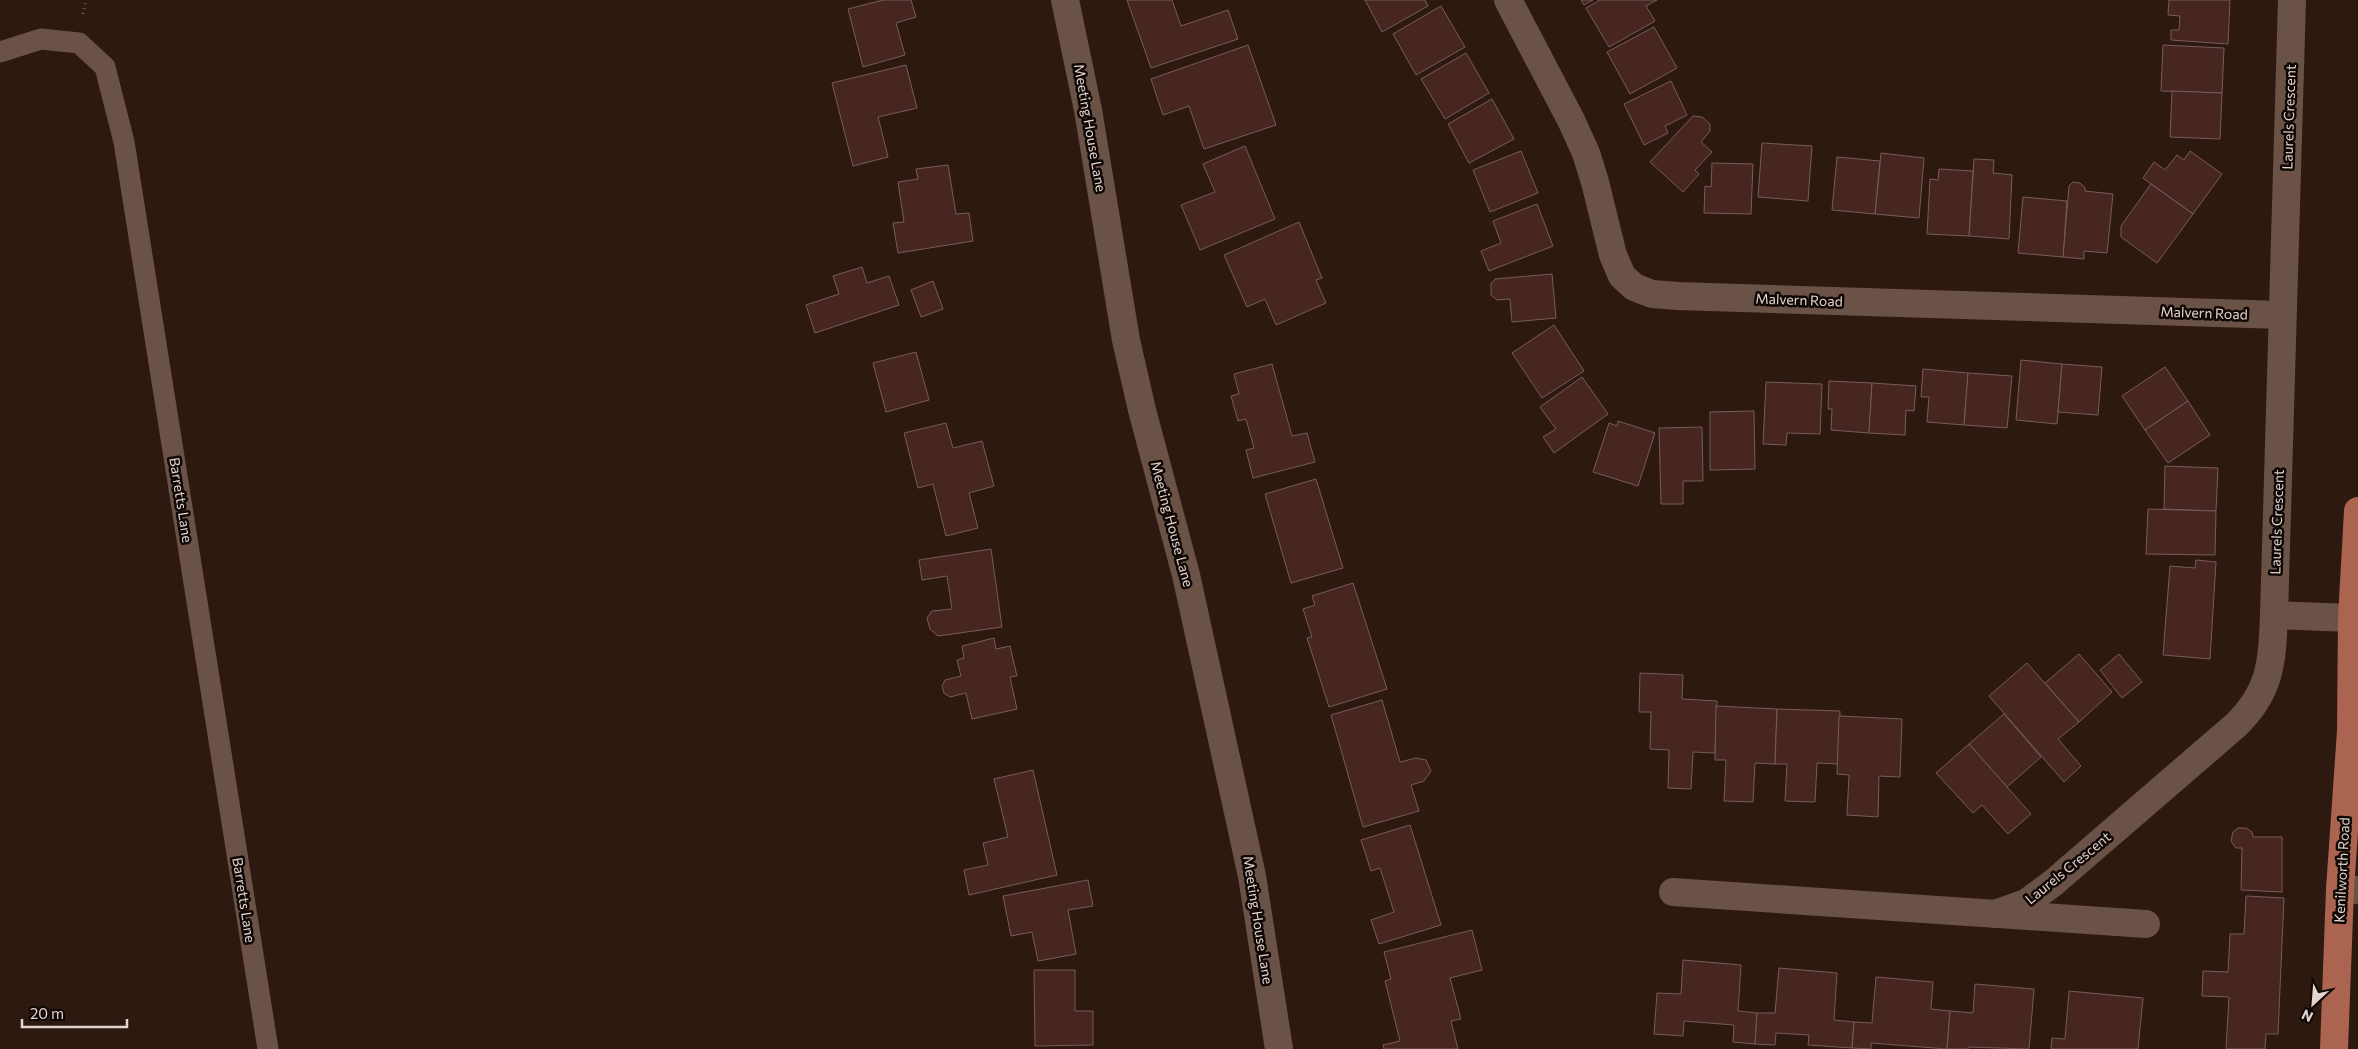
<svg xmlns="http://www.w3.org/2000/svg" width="2358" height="1049" font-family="Commissioner,sans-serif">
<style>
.building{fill:#472622;stroke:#775c57}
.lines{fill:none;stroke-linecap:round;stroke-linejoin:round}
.path{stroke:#6e5c54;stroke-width:3;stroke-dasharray:1 4;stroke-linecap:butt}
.service{stroke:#6a5247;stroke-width:21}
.minor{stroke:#6a5247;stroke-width:28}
.trunk{stroke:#aa6450;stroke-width:28}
.labels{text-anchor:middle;stroke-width:5;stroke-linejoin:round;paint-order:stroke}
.street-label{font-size:14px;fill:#e2d4ce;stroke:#0f0704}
</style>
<rect width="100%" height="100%" fill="#2e1910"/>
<g class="building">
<path d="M 883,0 L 911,0 L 916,17 L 896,23 L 905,55 L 863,67 L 848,9 Z"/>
<path d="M 1127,0 L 1172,0 L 1181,26 L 1228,10 L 1238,39 L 1151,68 Z"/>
<path d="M 1365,0 L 1425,0 L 1428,6 L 1382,32 Z"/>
<path d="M 1581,0 L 1593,0 L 1584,5 Z"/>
<path d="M 1600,0 L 1657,0 L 1646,6 L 1655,21 L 1609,47 L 1586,8 Z"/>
<path d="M 2169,0 L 2230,0 L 2228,44 L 2171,40 L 2171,30 L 2179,30 L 2180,16 L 2168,15 Z"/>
<path d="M 1441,6 L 1465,47 L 1416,75 L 1393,34 Z"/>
<path d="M 1654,27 L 1677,68 L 1630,94 L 1607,52 Z"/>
<path d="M 1248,45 L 1276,125 L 1204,149 L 1189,106 L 1163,115 L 1151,79 Z"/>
<path d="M 2163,45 L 2224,48 L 2222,93 L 2161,91 Z"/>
<path d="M 1466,53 L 1489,93 L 1445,119 L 1421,79 Z"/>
<path d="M 906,65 L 917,108 L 878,117 L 888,157 L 853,166 L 832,83 Z"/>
<path d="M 1671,81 L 1687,115 L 1665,126 L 1668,133 L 1644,145 L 1624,104 Z"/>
<path d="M 2172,91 L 2222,93 L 2220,139 L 2170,137 Z"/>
<path d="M 1492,99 L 1514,139 L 1469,163 L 1448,124 Z"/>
<path d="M 1693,116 L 1702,117 L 1710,124 L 1710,131 L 1701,142 L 1712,152 L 1695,170 L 1699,174 L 1683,192 L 1650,162 Z"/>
<path d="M 1762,143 L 1812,146 L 1808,201 L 1758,197 Z"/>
<path d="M 1245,146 L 1275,219 L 1200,250 L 1181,205 L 1215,192 L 1203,164 Z"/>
<path d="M 1521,151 L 1538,193 L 1490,212 L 1473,170 Z"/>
<path d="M 2190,151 L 2222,174 L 2193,214 L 2143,178 L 2154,162 L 2165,170 L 2177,155 L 2184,160 Z"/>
<path d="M 1881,153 L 1924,158 L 1919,218 L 1875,214 Z"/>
<path d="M 1837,157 L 1880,161 L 1875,214 L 1832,210 Z"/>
<path d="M 1974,159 L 1994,160 L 1993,173 L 2012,175 L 2009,239 L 1969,236 Z"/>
<path d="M 1712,163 L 1753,164 L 1751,214 L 1704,213 L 1705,186 L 1711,187 Z"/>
<path d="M 948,165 L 956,214 L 969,213 L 973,241 L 898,253 L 893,223 L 904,222 L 898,182 L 918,179 L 916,169 Z"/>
<path d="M 1939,169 L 1973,171 L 1969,236 L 1927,234 L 1930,179 L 1938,180 Z"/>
<path d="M 2073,182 L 2080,183 L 2085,188 L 2085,191 L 2113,194 L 2107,253 L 2084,251 L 2084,259 L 2063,257 L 2069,186 Z"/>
<path d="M 2151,184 L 2193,214 L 2157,263 L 2121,237 L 2121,226 Z"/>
<path d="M 2023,197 L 2067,201 L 2063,257 L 2018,253 Z"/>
<path d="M 1537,204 L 1553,246 L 1489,271 L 1481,251 L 1501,243 L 1493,221 Z"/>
<path d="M 1299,222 L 1322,278 L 1316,280 L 1326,303 L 1276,325 L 1265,299 L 1247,307 L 1224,255 Z"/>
<path d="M 862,267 L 867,283 L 889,276 L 899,305 L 815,333 L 806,305 L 839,294 L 833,276 Z"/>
<path d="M 1552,274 L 1556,318 L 1512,322 L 1510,299 L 1497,300 L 1491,295 L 1491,284 L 1495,279 Z"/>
<path d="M 933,281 L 943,309 L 921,317 L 911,290 Z"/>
<path d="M 1554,325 L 1584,371 L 1542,398 L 1512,353 Z"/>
<path d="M 916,352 L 929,400 L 886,412 L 873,363 Z"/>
<path d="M 2021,360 L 2062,364 L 2057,424 L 2016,420 Z"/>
<path d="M 1272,364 L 1292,436 L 1307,433 L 1315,462 L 1253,478 L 1246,450 L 1254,448 L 1246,419 L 1238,421 L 1231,396 L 1239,394 L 1234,374 Z"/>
<path d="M 2062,364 L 2102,367 L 2098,415 L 2058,412 Z"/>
<path d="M 2165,367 L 2188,401 L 2145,430 L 2122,396 Z"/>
<path d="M 1923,369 L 1968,373 L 1964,425 L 1927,422 L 1929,397 L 1921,397 Z"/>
<path d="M 1968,373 L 2012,376 L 2007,428 L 1964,425 Z"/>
<path d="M 1582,377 L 1608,414 L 1554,453 L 1543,437 L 1556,429 L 1540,407 Z"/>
<path d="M 1829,381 L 1872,383 L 1869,433 L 1831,430 L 1832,409 L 1828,409 Z"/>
<path d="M 1766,382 L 1822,384 L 1820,434 L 1787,433 L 1786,445 L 1763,444 Z"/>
<path d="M 1872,383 L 1916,386 L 1914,411 L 1906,410 L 1905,435 L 1869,433 Z"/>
<path d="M 2188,401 L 2210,435 L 2168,463 L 2145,430 Z"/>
<path d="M 1754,411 L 1755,469 L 1710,470 L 1710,412 Z"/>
<path d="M 1618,421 L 1655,433 L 1638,486 L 1593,472 L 1609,423 L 1617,426 Z"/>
<path d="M 946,423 L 953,448 L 982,441 L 994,486 L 969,493 L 978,528 L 946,536 L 933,484 L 918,488 L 904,433 Z"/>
<path d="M 1702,427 L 1703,481 L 1683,481 L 1683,504 L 1661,504 L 1659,428 Z"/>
<path d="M 2165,466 L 2218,468 L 2216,511 L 2164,509 Z"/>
<path d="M 1316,479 L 1343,568 L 1291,583 L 1265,494 Z"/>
<path d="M 2148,509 L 2216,511 L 2215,555 L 2146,554 Z"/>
<path d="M 991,549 L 1002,627 L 938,636 L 930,629 L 927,618 L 932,611 L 952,609 L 947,576 L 922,580 L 919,560 Z"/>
<path d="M 2196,560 L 2216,562 L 2210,659 L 2163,655 L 2170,566 L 2195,568 Z"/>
<path d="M 1353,583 L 1387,689 L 1329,707 L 1307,638 L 1312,637 L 1303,609 L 1315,605 L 1312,596 Z"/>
<path d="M 994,638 L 996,649 L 1010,646 L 1017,676 L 1010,677 L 1017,709 L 972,719 L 966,693 L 950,697 L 944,693 L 942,686 L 945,680 L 961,676 L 957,660 L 964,658 L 962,646 Z"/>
<path d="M 2079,654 L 2112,692 L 2079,722 L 2045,683 Z"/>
<path d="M 2119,654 L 2142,682 L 2122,698 L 2100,670 Z"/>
<path d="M 2027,663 L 2079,722 L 2058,739 L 2081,766 L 2064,782 L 1989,696 Z"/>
<path d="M 1640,673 L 1683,675 L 1682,699 L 1717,701 L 1715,753 L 1693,752 L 1691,789 L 1668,788 L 1669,750 L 1650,749 L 1651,712 L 1639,712 Z"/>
<path d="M 1382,700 L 1400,762 L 1416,758 L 1426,760 L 1431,771 L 1424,781 L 1411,785 L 1419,811 L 1363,827 L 1331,715 Z"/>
<path d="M 1716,706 L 1777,709 L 1775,764 L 1755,763 L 1753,802 L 1724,801 L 1726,760 L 1715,760 Z"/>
<path d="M 1777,709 L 1840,711 L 1838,764 L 1817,763 L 1815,802 L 1785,801 L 1787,764 L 1775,764 Z"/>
<path d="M 2004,714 L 2041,757 L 2007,787 L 1969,744 Z"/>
<path d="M 1839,716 L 1902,719 L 1900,777 L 1879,776 L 1878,817 L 1847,815 L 1849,775 L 1837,774 Z"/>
<path d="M 1969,744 L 2031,814 L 2008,834 L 1982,805 L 1973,813 L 1936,773 Z"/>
<path d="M 1033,770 L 1057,875 L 969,895 L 964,870 L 988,865 L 983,843 L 1008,837 L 994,779 Z"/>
<path d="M 1410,825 L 1441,925 L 1379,944 L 1371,920 L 1394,912 L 1380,868 L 1371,871 L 1361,840 Z"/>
<path d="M 2238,828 L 2246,828 L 2252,832 L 2253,837 L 2282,837 L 2282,892 L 2241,890 L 2242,848 L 2236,848 L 2231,841 L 2233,832 Z"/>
<path d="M 1088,880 L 1093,906 L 1068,910 L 1076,954 L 1038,961 L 1032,932 L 1011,936 L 1003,896 Z"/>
<path d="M 2246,896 L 2284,898 L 2278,1034 L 2266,1034 L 2265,1049 L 2226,1049 L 2229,997 L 2202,996 L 2203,971 L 2228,972 L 2230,934 L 2244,934 Z"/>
<path d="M 1472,930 L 1482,970 L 1450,978 L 1461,1019 L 1451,1021 L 1458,1049 L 1384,1049 L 1383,1045 L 1400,1041 L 1385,981 L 1391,979 L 1384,952 Z"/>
<path d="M 1683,960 L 1741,965 L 1738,1011 L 1757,1013 L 1755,1044 L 1733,1042 L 1734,1025 L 1684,1021 L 1683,1036 L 1654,1034 L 1657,993 L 1681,994 Z"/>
<path d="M 1779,968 L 1837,973 L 1834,1020 L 1854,1022 L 1852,1048 L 1808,1045 L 1809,1035 L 1776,1033 L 1775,1045 L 1755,1044 L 1757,1013 L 1775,1013 Z"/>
<path d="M 1034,970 L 1075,970 L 1075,1011 L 1093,1011 L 1093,1045 L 1035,1046 Z"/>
<path d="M 1876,977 L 1933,982 L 1931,1009 L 1950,1011 L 1947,1049 L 1871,1043 L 1871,1049 L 1852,1048 L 1854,1022 L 1872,1023 Z"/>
<path d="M 1975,984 L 2034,989 L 2029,1049 L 1968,1047 L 1968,1049 L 1947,1049 L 1950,1011 L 1973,1013 Z"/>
<path d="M 2069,991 L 2143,998 L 2138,1049 L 2051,1049 L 2052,1038 L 2065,1039 Z"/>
</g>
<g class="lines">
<path class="path" d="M 83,14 L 86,0"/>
<path class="service" d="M 0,52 L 41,39 L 79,43 L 105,67 L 124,142 L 268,1049"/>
<g class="minor">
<path d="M 1065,0 L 1088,110 L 1126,340 L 1142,410 L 1186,575 L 1252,876 L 1279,1049"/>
<path d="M 1508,0 L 1571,120 L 1586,153 L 1595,182 L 1613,255 L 1622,276 L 1634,287 L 1652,294 L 1678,296 L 2282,315"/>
<path d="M 2274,615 L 2352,618"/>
<path d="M 2340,889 L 2358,890"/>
<path d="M 1673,892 L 2146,924"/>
<path d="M 1995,914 L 2026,903 L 2053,883 L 2236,725 C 2271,691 2272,662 2274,615 L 2292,0"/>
</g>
<path class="trunk" d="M 2334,1049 L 2340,889 L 2351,731 L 2352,618 L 2358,511"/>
</g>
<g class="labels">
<g class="street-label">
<text transform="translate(2289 117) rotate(-88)" y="5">Laurels Crescent</text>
<text transform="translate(1090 128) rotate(80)" y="5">Meeting House Lane</text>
<text transform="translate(1799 300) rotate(2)" y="5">Malvern Road</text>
<text transform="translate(2204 313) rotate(2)" y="5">Malvern Road</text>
<text transform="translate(181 500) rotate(81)" y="5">Barretts Lane</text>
<text transform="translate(2277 522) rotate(-88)" y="5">Laurels Crescent</text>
<text transform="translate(1172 524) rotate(75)" y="5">Meeting House Lane</text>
<text transform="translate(2068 868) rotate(-39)" y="5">Laurels Crescent</text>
<text transform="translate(2342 870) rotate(-87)" y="5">Kenilworth Road</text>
<text transform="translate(244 900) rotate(81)" y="5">Barretts Lane</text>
<text transform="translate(1258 920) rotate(81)" y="5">Meeting House Lane</text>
</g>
</g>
<g transform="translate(2313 1004) rotate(206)" stroke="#0f0704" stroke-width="4" paint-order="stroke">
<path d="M0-4L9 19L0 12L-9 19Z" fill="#e2d4ce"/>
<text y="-8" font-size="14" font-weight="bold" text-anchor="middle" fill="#e2d4ce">N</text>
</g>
<path d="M22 1019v8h105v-8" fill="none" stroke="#e2d4ce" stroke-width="2.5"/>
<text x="30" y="1019" font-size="15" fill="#e2d4ce" stroke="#0f0704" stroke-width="4" paint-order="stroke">20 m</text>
</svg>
